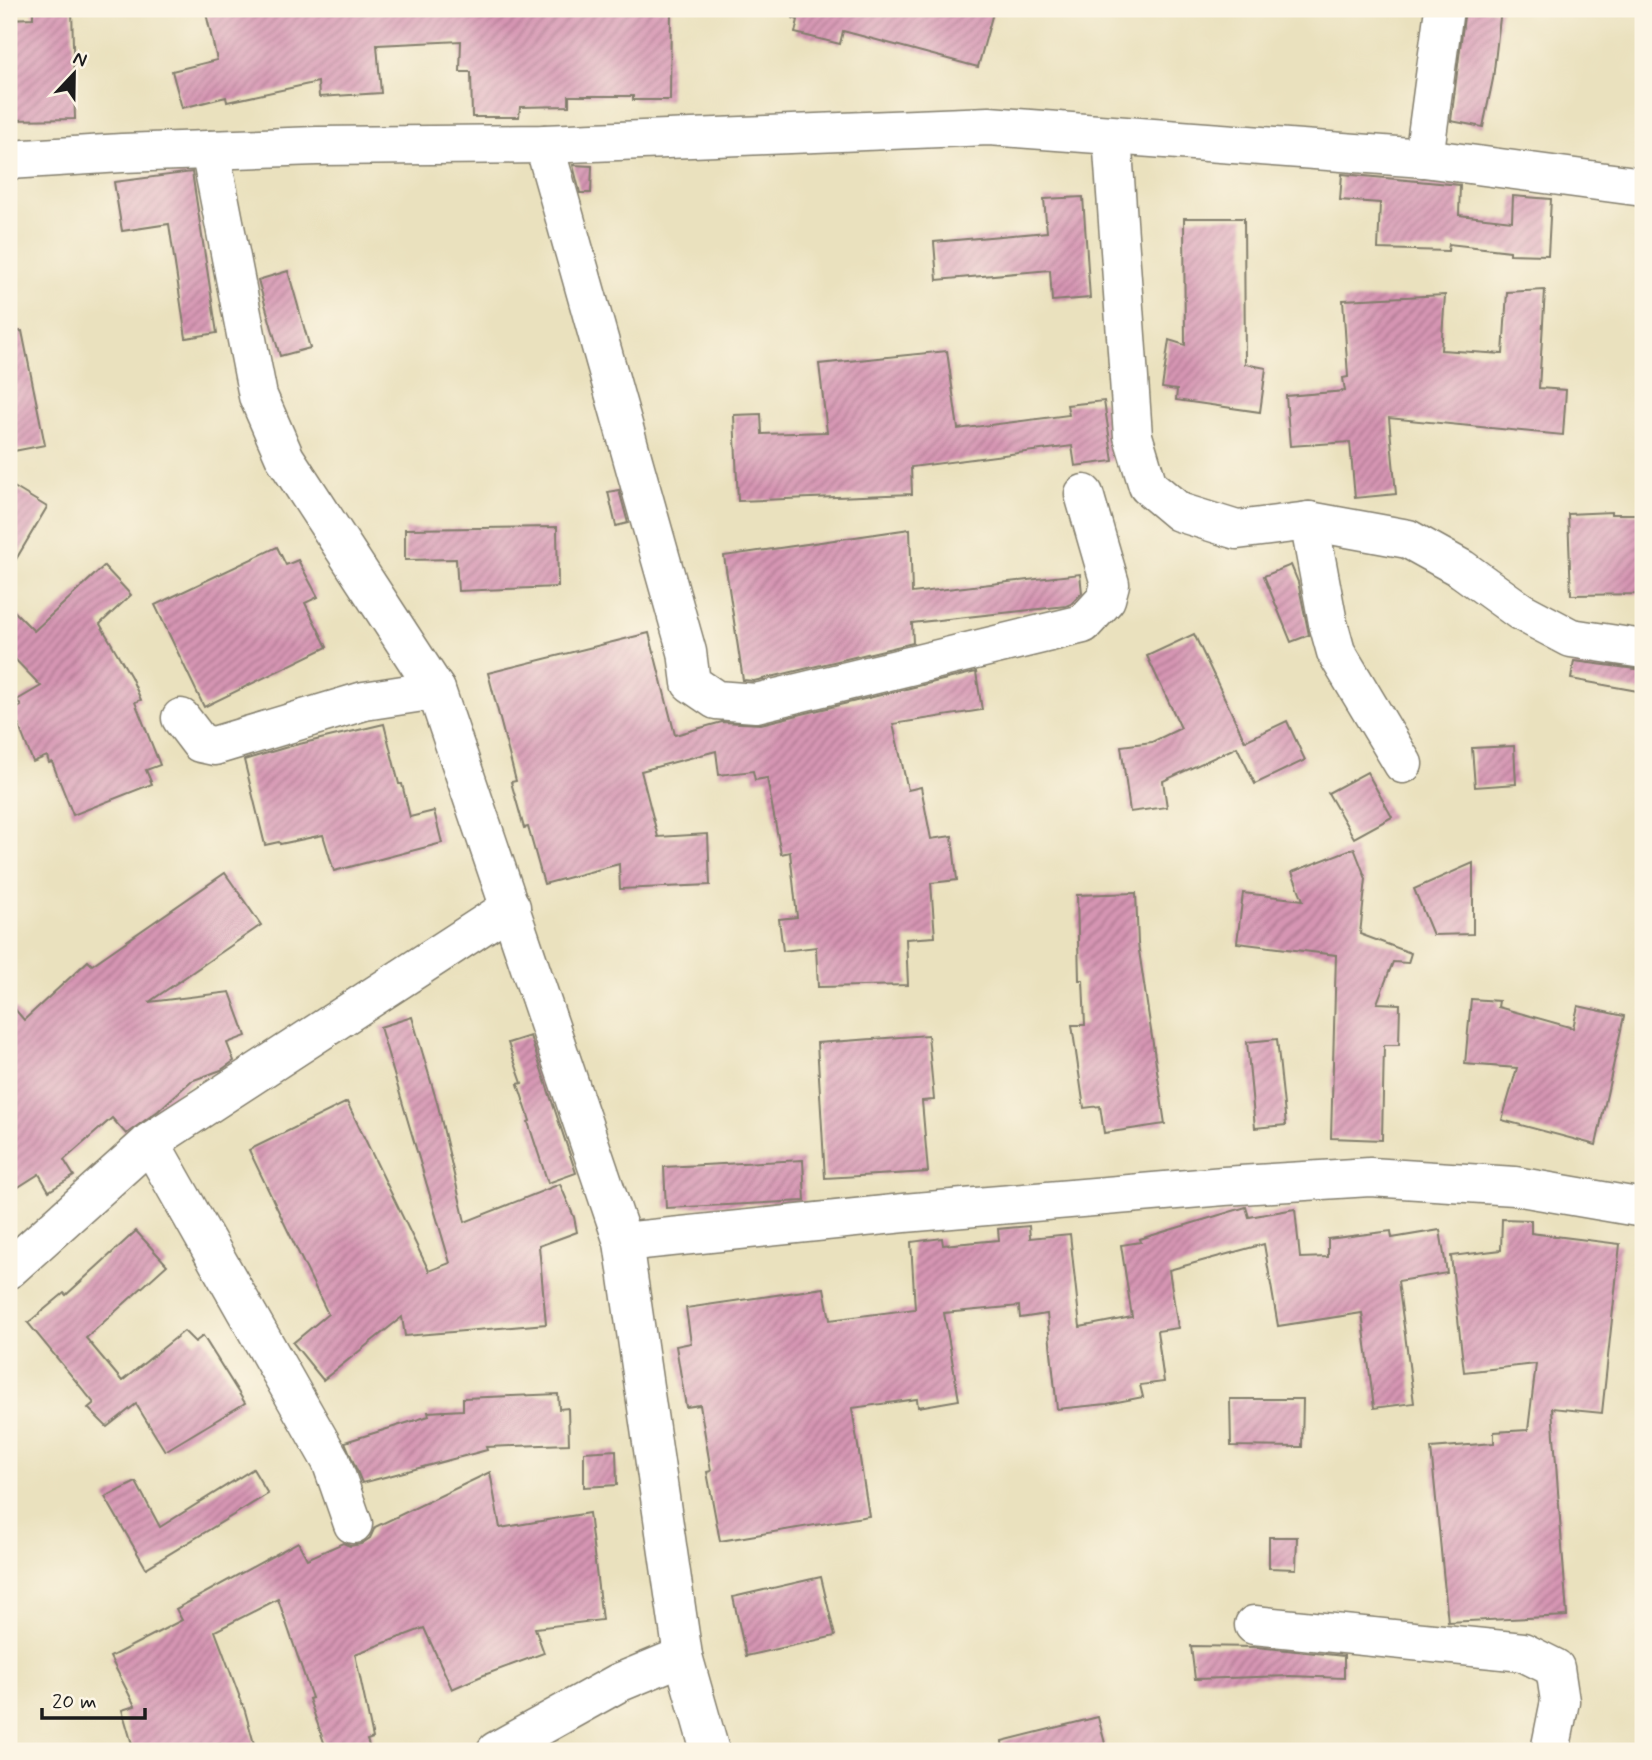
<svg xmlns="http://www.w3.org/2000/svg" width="1652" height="1760" font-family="Mynerve,sans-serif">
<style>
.building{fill:url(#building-hatch)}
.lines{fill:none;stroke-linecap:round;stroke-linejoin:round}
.street-casing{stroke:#837e6d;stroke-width:41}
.street{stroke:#fff;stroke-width:38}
</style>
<defs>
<pattern id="building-hatch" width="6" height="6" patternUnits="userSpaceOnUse" patternTransform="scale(1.75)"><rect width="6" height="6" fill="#d695b3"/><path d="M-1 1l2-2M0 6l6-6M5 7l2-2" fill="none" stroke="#ad7991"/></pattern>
</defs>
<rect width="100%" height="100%" fill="#fcf5e5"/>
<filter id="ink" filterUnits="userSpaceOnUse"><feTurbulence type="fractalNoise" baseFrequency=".0143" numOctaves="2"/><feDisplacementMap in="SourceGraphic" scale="14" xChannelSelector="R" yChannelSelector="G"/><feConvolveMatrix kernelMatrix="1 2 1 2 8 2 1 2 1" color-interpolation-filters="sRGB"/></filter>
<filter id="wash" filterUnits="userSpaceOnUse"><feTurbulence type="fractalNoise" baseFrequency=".00686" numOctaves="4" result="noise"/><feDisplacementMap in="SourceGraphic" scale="28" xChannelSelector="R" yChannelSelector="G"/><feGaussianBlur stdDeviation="1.57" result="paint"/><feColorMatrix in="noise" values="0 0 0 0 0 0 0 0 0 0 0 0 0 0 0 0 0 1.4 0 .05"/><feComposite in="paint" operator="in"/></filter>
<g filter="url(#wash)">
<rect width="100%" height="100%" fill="#eae1be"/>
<g id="blocks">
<g class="building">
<path d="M 33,9 L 72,9 L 75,119 L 9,120 L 9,19 L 33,18 Z"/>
<path d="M 205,9 L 671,9 L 670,100 L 633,100 L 633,96 L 569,96 L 569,106 L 520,107 L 519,117 L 472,117 L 471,72 L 460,72 L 461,41 L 377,45 L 381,93 L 319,97 L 318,82 L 227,102 L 226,97 L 182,108 L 172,71 L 217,60 Z"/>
<path d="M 794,9 L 994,9 L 978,67 L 843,31 L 840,44 L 795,33 L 798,20 L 793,18 Z"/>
<path d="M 1465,9 L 1501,9 L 1493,79 L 1483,127 L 1451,121 Z"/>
<path d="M 573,165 L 592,166 L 591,193 L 580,193 Z"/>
<path d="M 192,172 L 217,333 L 186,338 L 169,224 L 122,231 L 114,182 Z"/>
<path d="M 1342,174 L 1460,185 L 1459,215 L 1512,221 L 1513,196 L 1551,199 L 1548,255 L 1510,254 L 1510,251 L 1449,244 L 1448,251 L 1378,249 L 1380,203 L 1340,200 Z"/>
<path d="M 1083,197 L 1090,298 L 1052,301 L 1050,270 L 937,280 L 934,242 L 1047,232 L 1044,199 Z"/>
<path d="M 1184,218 L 1244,218 L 1245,364 L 1266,368 L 1260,412 L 1176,400 L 1177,390 L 1162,388 L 1169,340 L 1185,345 Z"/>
<path d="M 288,271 L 310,348 L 280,356 L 258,280 Z"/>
<path d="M 1545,290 L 1539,388 L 1566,390 L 1563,435 L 1389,418 L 1396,494 L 1355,498 L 1350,442 L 1290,446 L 1286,396 L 1345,391 L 1343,378 L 1348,377 L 1343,300 L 1445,295 L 1441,350 L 1503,354 L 1507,292 Z"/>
<path d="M 22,331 L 45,445 L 9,452 L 9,332 Z"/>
<path d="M 947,351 L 958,429 L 1069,415 L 1067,405 L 1104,401 L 1113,461 L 1075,466 L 1072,446 L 911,467 L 912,494 L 738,501 L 734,415 L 761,414 L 762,434 L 827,432 L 819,364 Z"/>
<path d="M 9,484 L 47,507 L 9,571 Z"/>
<path d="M 619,490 L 628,523 L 616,526 L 608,492 Z"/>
<path d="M 1611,512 L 1611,514 L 1643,514 L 1643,594 L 1571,595 L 1568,514 Z"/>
<path d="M 557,527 L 558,587 L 458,591 L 456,559 L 405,560 L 405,529 Z"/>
<path d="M 910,529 L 912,593 L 1080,574 L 1082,593 L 1071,604 L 1066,606 L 912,623 L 913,643 L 754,681 L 743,680 L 724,556 Z"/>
<path d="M 277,547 L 286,565 L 298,560 L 318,597 L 305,603 L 327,647 L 204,707 L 155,605 Z"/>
<path d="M 1291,565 L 1298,582 L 1309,635 L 1291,642 L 1264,576 Z"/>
<path d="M 104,566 L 131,595 L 100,624 L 131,677 L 141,700 L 135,702 L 160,765 L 146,770 L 152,784 L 73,815 L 52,762 L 49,763 L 47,756 L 33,762 L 13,711 L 21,706 L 17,700 L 41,686 L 9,653 L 9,606 L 34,631 Z"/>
<path d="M 649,633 L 675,735 L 722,722 L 761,724 L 976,672 L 982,710 L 893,724 L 908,790 L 921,787 L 931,839 L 952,836 L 957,880 L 931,883 L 935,937 L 906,939 L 908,985 L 818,987 L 816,947 L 783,951 L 779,919 L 797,917 L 790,852 L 781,854 L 767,778 L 755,780 L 753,771 L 719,775 L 716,751 L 641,771 L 658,837 L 708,834 L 710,885 L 620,889 L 619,864 L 544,884 L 528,827 L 524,828 L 511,782 L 516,781 L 488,673 Z"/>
<path d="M 1194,634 L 1245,741 L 1287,721 L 1305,760 L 1255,784 L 1237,747 L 1163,781 L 1167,807 L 1130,812 L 1121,746 L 1152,742 L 1181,728 L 1147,656 Z"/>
<path d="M 1574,661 L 1643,670 L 1643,692 L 1571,679 Z"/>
<path d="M 384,724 L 399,784 L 402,784 L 410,817 L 434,811 L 442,843 L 334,871 L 323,835 L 280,844 L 279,842 L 265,845 L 244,760 L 291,746 Z"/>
<path d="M 1514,746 L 1516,784 L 1475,787 L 1472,748 Z"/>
<path d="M 1367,772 L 1392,817 L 1354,838 L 1328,793 Z"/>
<path d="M 1354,848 L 1366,879 L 1360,934 L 1411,953 L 1408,963 L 1393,962 L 1377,1003 L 1400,1004 L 1399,1045 L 1384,1045 L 1382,1140 L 1331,1138 L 1336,955 L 1237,943 L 1243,893 L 1303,900 L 1292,872 Z"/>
<path d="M 1473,863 L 1473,934 L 1433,935 L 1414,889 Z"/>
<path d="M 225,873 L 261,925 L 149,1002 L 230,992 L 246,1036 L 227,1043 L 234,1061 L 221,1070 L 191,1081 L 158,1111 L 126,1134 L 112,1118 L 64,1160 L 74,1176 L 49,1191 L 39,1174 L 9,1193 L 9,1002 L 24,1020 L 88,961 L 92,965 Z"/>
<path d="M 1136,893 L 1138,944 L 1165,1124 L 1104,1133 L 1100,1106 L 1084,1108 L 1072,1025 L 1085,1025 L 1083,980 L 1079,980 L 1077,895 Z"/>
<path d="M 1471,999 L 1499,1001 L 1498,1007 L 1573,1028 L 1578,1006 L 1624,1016 L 1596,1145 L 1502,1120 L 1517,1068 L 1465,1064 Z"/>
<path d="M 412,1017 L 438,1106 L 465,1222 L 560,1184 L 574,1217 L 577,1232 L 539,1246 L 546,1324 L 405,1336 L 402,1317 L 323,1380 L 293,1343 L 328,1314 L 249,1150 L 347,1102 L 429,1271 L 450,1263 L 380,1027 Z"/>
<path d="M 928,1035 L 934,1100 L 922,1101 L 928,1172 L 825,1178 L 817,1043 Z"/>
<path d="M 530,1036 L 576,1173 L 548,1183 L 528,1122 L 530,1121 L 518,1084 L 522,1083 L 508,1043 Z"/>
<path d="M 1277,1039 L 1286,1125 L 1255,1128 L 1247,1042 Z"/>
<path d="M 803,1160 L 805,1201 L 666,1208 L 664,1167 Z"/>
<path d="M 1246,1207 L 1249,1217 L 1295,1209 L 1300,1258 L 1328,1257 L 1328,1239 L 1391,1231 L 1392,1238 L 1440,1230 L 1447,1273 L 1398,1281 L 1414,1403 L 1374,1408 L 1362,1313 L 1278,1326 L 1264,1244 L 1169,1270 L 1178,1328 L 1157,1331 L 1164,1382 L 1140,1385 L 1143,1397 L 1107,1404 L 1057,1409 L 1047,1314 L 1020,1318 L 1019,1306 L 944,1313 L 959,1400 L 918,1407 L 917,1399 L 852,1408 L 869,1516 L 720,1541 L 707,1472 L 711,1471 L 700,1405 L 686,1407 L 676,1346 L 691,1343 L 686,1308 L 824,1288 L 830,1320 L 915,1309 L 911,1242 L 942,1238 L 943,1245 L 999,1240 L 998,1229 L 1029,1226 L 1030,1238 L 1070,1234 L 1080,1327 L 1132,1317 L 1121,1245 L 1141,1242 L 1140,1239 Z"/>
<path d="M 1502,1219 L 1531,1220 L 1531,1233 L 1620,1244 L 1602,1413 L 1552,1408 L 1567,1616 L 1448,1622 L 1431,1448 L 1494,1443 L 1494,1432 L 1528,1430 L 1536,1364 L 1464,1372 L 1451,1256 L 1501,1250 Z"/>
<path d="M 136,1231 L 167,1265 L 86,1338 L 122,1381 L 184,1331 L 195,1342 L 203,1336 L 245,1403 L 165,1451 L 136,1404 L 107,1427 L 88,1408 L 94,1403 L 28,1323 L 64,1293 L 66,1295 Z"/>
<path d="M 558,1394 L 559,1409 L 568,1408 L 569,1444 L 486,1447 L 487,1450 L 362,1483 L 345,1442 L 429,1416 L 428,1412 L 463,1410 L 463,1398 Z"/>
<path d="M 1230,1399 L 1303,1399 L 1302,1447 L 1231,1446 Z"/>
<path d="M 616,1450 L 617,1485 L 584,1487 L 584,1452 Z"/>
<path d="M 253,1469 L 268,1494 L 146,1568 L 105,1497 L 136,1482 L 160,1527 Z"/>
<path d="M 490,1472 L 500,1528 L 589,1513 L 602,1620 L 535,1628 L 544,1653 L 484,1675 L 452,1689 L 424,1628 L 355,1654 L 373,1738 L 367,1740 L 371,1751 L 327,1751 L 309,1699 L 312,1698 L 278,1599 L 215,1631 L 245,1711 L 256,1751 L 222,1751 L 220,1744 L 193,1751 L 134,1751 L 122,1710 L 135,1706 L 110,1657 L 182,1620 L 176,1609 L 298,1542 L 307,1559 L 343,1543 L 350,1546 L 361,1544 L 370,1538 L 375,1527 Z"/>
<path d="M 1269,1537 L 1297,1537 L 1296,1569 L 1269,1568 Z"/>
<path d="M 821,1577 L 835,1636 L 746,1656 L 733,1597 Z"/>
<path d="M 1191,1646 L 1256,1647 L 1344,1656 L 1344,1678 L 1290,1676 L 1195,1679 Z"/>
<path d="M 1098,1717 L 1107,1751 L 1003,1751 L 1002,1741 Z"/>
</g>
</g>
</g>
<g filter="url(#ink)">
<use href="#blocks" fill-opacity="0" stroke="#837e6d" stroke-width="2"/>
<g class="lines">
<g class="street-casing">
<g id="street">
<path d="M 1112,136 L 1133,436 L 1148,486 L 1179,512 L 1237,530 L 1309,521 L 1408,539 L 1462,569 L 1520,611 L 1571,638 L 1643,649"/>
<path d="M 544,144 L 687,652 L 691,683 L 716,700 L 756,703 L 1083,624 L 1106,599 L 1110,584 L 1084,494"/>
<path d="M 210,150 L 258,396 L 285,458 L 436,690 L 623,1242 L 683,1656 L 710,1751"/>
<path d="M 1424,158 L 1444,9"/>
<path d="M 9,160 L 122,153 L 317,146 L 544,144 L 989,126 L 1424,158 L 1643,187"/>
<path d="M 1309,521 L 1328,623 L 1336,652 L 1403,764"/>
<path d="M 181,718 L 200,743 L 214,746 L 364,701 L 436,690"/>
<path d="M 150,1142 L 331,1461 L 353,1524"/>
<path d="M 623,1242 L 904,1213 L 1224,1186 L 1370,1177 L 1515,1186 L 1643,1208"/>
<path d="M 9,1269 L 150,1142 L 511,907"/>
<path d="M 1254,1625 L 1523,1652 L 1555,1668 L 1560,1701 L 1550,1751"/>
<path d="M 496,1751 L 618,1683 L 683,1656"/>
</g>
</g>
<use href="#street" class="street"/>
</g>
</g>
<rect width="1652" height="1760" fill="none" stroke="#fcf5e5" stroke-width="35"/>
<g transform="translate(74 74) rotate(22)" stroke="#fcf5e5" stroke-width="5" paint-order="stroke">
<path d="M0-5L12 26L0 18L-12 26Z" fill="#1c1c1c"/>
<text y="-10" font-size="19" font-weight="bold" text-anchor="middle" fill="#1c1c1c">N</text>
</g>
<path d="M42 1708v10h103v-10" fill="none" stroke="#1c1c1c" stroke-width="3.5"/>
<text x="52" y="1708" font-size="21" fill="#1c1c1c" stroke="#fcf5e5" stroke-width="5" paint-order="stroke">20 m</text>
</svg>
